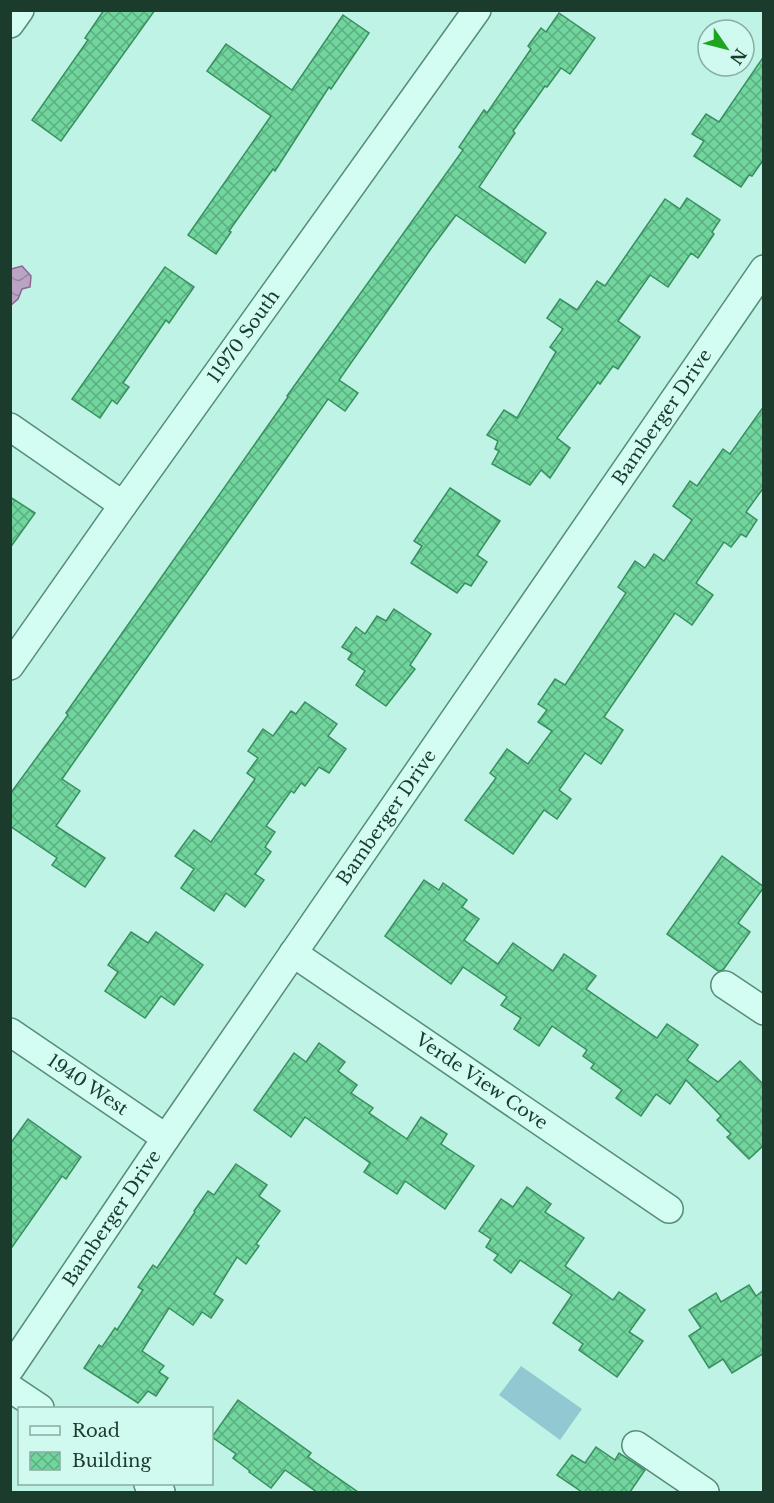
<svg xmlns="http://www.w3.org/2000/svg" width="774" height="1503" font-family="'Libre Baskerville',serif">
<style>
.pitch{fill:#92c8d2}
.water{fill:url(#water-waves);stroke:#8a6993;stroke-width:1.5}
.building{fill:url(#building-cross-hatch);stroke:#388f5e;stroke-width:1.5}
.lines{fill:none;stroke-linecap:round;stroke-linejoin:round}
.minor-casing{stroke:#558d75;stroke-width:30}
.minor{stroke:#d3fcf2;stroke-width:27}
.labels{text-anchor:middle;stroke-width:6;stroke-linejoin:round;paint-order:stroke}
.street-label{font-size:18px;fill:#1b3b2c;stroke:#d0f9ef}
</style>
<defs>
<pattern id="water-waves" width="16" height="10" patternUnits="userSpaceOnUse" patternTransform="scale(1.5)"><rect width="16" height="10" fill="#bba3c4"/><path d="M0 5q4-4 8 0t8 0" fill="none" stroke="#97869f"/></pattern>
<pattern id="building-cross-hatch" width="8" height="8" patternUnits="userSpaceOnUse" patternTransform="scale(1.5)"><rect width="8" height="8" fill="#71d59e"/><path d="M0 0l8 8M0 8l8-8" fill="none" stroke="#5cae81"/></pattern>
</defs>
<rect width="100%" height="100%" fill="#bff3e5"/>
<path class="pitch" d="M 521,1366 L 582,1409 L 560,1440 L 499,1395 Z"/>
<path class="water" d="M 22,266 L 31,276 L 30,287 L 22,289 L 18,299 L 11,305 L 11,269 Z"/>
<g class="building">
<path d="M 104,10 L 155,10 L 61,141 L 32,120 L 88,40 L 85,38 Z"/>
<path d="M 559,13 L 595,38 L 570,74 L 561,68 L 547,87 L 545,86 L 513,131 L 515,133 L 479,187 L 546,233 L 525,263 L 456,215 L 430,250 L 339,380 L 358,393 L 345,411 L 328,399 L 62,779 L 80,791 L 56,826 L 105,858 L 85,887 L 52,865 L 57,858 L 10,826 L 10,794 L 68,715 L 66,713 L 288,397 L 287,396 L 463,150 L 459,147 L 484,110 L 487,113 L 531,49 L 528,46 L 541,28 L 546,32 Z"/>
<path d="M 343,15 L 369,33 L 331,89 L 329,87 L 275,171 L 273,169 L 229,231 L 231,232 L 216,254 L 188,235 L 271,116 L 207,71 L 226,44 L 292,90 Z"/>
<path d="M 764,56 L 764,159 L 752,176 L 749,175 L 741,187 L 694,156 L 704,141 L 692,134 L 706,114 L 719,122 Z"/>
<path d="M 687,198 L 720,220 L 712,232 L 714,234 L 698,258 L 691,253 L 668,287 L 650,275 L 618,321 L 640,337 L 618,369 L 613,366 L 600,384 L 598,382 L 557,438 L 570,448 L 550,478 L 541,470 L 530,485 L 492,464 L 499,451 L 495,449 L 498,441 L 487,435 L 504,410 L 517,418 L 556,352 L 550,347 L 563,329 L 547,318 L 560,299 L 577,310 L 597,281 L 605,286 L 665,199 L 680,209 Z"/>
<path d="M 165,267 L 194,287 L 169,323 L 166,320 L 123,383 L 129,387 L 117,404 L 112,400 L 100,418 L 72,399 Z"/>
<path d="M 764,406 L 764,487 L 746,512 L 757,520 L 746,537 L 741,534 L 731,547 L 724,542 L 696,583 L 713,595 L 692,625 L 675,613 L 604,717 L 623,730 L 601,764 L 585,753 L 559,790 L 571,799 L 557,819 L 544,810 L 513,854 L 465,820 L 496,778 L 490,773 L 507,749 L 528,764 L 552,731 L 538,722 L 547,710 L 538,704 L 555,679 L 565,685 L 626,593 L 618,587 L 635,561 L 645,568 L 654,554 L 664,561 L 692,520 L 673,506 L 690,481 L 697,486 L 723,449 L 730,454 Z"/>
<path d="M 450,488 L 500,521 L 477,555 L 487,562 L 471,586 L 465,583 L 457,593 L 411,563 L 422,546 L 414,541 Z"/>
<path d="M 10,497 L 35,513 L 10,548 Z"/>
<path d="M 394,609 L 431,634 L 410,665 L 415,669 L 386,706 L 356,685 L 365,671 L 348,659 L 352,653 L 342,647 L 356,627 L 365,634 L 377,616 L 386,621 Z"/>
<path d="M 305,702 L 337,724 L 328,736 L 346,749 L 329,773 L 319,767 L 305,786 L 301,783 L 294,793 L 291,791 L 266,826 L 275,832 L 265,847 L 271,852 L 255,874 L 264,880 L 245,907 L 226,893 L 214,911 L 181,888 L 194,869 L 175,856 L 194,830 L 211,842 L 255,779 L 247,773 L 258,758 L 248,751 L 263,729 L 273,736 L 291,711 L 296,714 Z"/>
<path d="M 722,856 L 764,887 L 738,923 L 750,932 L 723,970 L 718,971 L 667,934 Z"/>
<path d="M 424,880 L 439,890 L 443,883 L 467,900 L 462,907 L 479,919 L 464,940 L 498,964 L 513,943 L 553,971 L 564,954 L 596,976 L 586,989 L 657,1038 L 667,1024 L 698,1045 L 687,1060 L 718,1082 L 740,1061 L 764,1085 L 764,1145 L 749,1159 L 727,1137 L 731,1134 L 717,1120 L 721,1116 L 686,1080 L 670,1104 L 656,1094 L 641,1116 L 616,1098 L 622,1090 L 591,1068 L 594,1064 L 583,1056 L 587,1050 L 552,1026 L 539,1046 L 514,1029 L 521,1018 L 501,1005 L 507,997 L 463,967 L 451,984 L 385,936 Z"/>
<path d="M 131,932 L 148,943 L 156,932 L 203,965 L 174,1005 L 161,996 L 145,1018 L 105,991 L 118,972 L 108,965 Z"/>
<path d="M 319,1043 L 345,1062 L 338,1071 L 357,1085 L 351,1093 L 373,1108 L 369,1113 L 407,1139 L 421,1117 L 447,1134 L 441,1144 L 474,1166 L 445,1209 L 405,1181 L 397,1194 L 364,1172 L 370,1163 L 305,1117 L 291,1137 L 254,1110 L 294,1053 L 306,1062 Z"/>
<path d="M 28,1119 L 81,1157 L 66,1179 L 62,1176 L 10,1250 L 10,1144 Z"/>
<path d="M 236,1164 L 267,1185 L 259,1196 L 280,1211 L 256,1244 L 259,1246 L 246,1264 L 237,1257 L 214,1294 L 223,1300 L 211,1318 L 202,1312 L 193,1325 L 169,1308 L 142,1351 L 164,1366 L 159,1372 L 168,1378 L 156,1396 L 148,1391 L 138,1403 L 84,1368 L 99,1345 L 102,1347 L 115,1328 L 117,1330 L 143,1290 L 138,1287 L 153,1265 L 157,1268 L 195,1212 L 194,1211 L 208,1191 L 214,1195 Z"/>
<path d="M 527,1187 L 551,1204 L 545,1212 L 584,1238 L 565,1266 L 613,1300 L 619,1292 L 645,1310 L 629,1332 L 643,1341 L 617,1377 L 579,1350 L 583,1344 L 553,1323 L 572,1295 L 520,1260 L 511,1273 L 494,1260 L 498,1255 L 486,1247 L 491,1239 L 479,1231 L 501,1199 L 513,1207 Z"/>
<path d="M 749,1285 L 756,1296 L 764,1290 L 764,1353 L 732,1373 L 723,1359 L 709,1368 L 689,1336 L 701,1328 L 689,1310 L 716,1293 L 721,1302 Z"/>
<path d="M 238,1400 L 311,1453 L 308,1457 L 358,1492 L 317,1492 L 285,1470 L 271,1488 L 249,1472 L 250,1471 L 233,1458 L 236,1454 L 212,1437 Z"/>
<path d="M 596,1447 L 615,1460 L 619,1453 L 645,1470 L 630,1492 L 582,1492 L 557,1475 L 572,1455 L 585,1463 Z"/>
</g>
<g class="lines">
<g class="minor-casing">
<g id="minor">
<path d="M 10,24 L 20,10"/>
<path d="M 10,427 L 123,505"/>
<path id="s1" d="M 10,666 L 123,505 L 477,10"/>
<path id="s2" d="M 293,953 L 669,1209"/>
<path d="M 725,985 L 764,1011"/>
<path id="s3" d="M 10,1032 L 166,1138"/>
<path id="s4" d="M 10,1369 L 166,1138 L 764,269"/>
<path d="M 10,1388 L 40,1408"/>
<path d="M 636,1445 L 705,1492"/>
<path d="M 148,1484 L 161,1492"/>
</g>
</g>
<use href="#minor" class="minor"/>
</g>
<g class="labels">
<g class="street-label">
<text dy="6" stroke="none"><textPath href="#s1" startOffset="404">11970 South</textPath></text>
<text dy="6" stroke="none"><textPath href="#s4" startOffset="1154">Bamberger Drive</textPath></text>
<text dy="6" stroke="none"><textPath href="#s4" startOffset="668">Bamberger Drive</textPath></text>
<text dy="6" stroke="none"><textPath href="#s2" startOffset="228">Verde View Cove</textPath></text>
<text dy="6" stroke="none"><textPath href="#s3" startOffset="94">1940 West</textPath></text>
<text dy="6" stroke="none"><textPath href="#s4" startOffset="182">Bamberger Drive</textPath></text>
</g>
</g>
<rect width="774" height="1503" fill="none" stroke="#1b3b2c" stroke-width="24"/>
<rect x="18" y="1407" width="195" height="78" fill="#d0f9ef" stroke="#88ada1" stroke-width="1.5"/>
<rect x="30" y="1426" width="30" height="9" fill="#d3fcf2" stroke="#88ada1" stroke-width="1.5"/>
<text x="72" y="1437" font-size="18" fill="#1b3b2c">Road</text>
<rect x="30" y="1452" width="30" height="18" fill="url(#building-cross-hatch)" stroke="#88ada1" stroke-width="1.5"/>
<text x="72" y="1467" font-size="18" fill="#1b3b2c">Building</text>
<g transform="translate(726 48) rotate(125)"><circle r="28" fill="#d0f9ef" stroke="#88ada1" stroke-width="1.5"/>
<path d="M0-4.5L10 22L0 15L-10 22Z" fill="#1fa322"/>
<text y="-9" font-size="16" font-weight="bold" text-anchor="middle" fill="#1b3b2c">N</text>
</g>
</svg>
